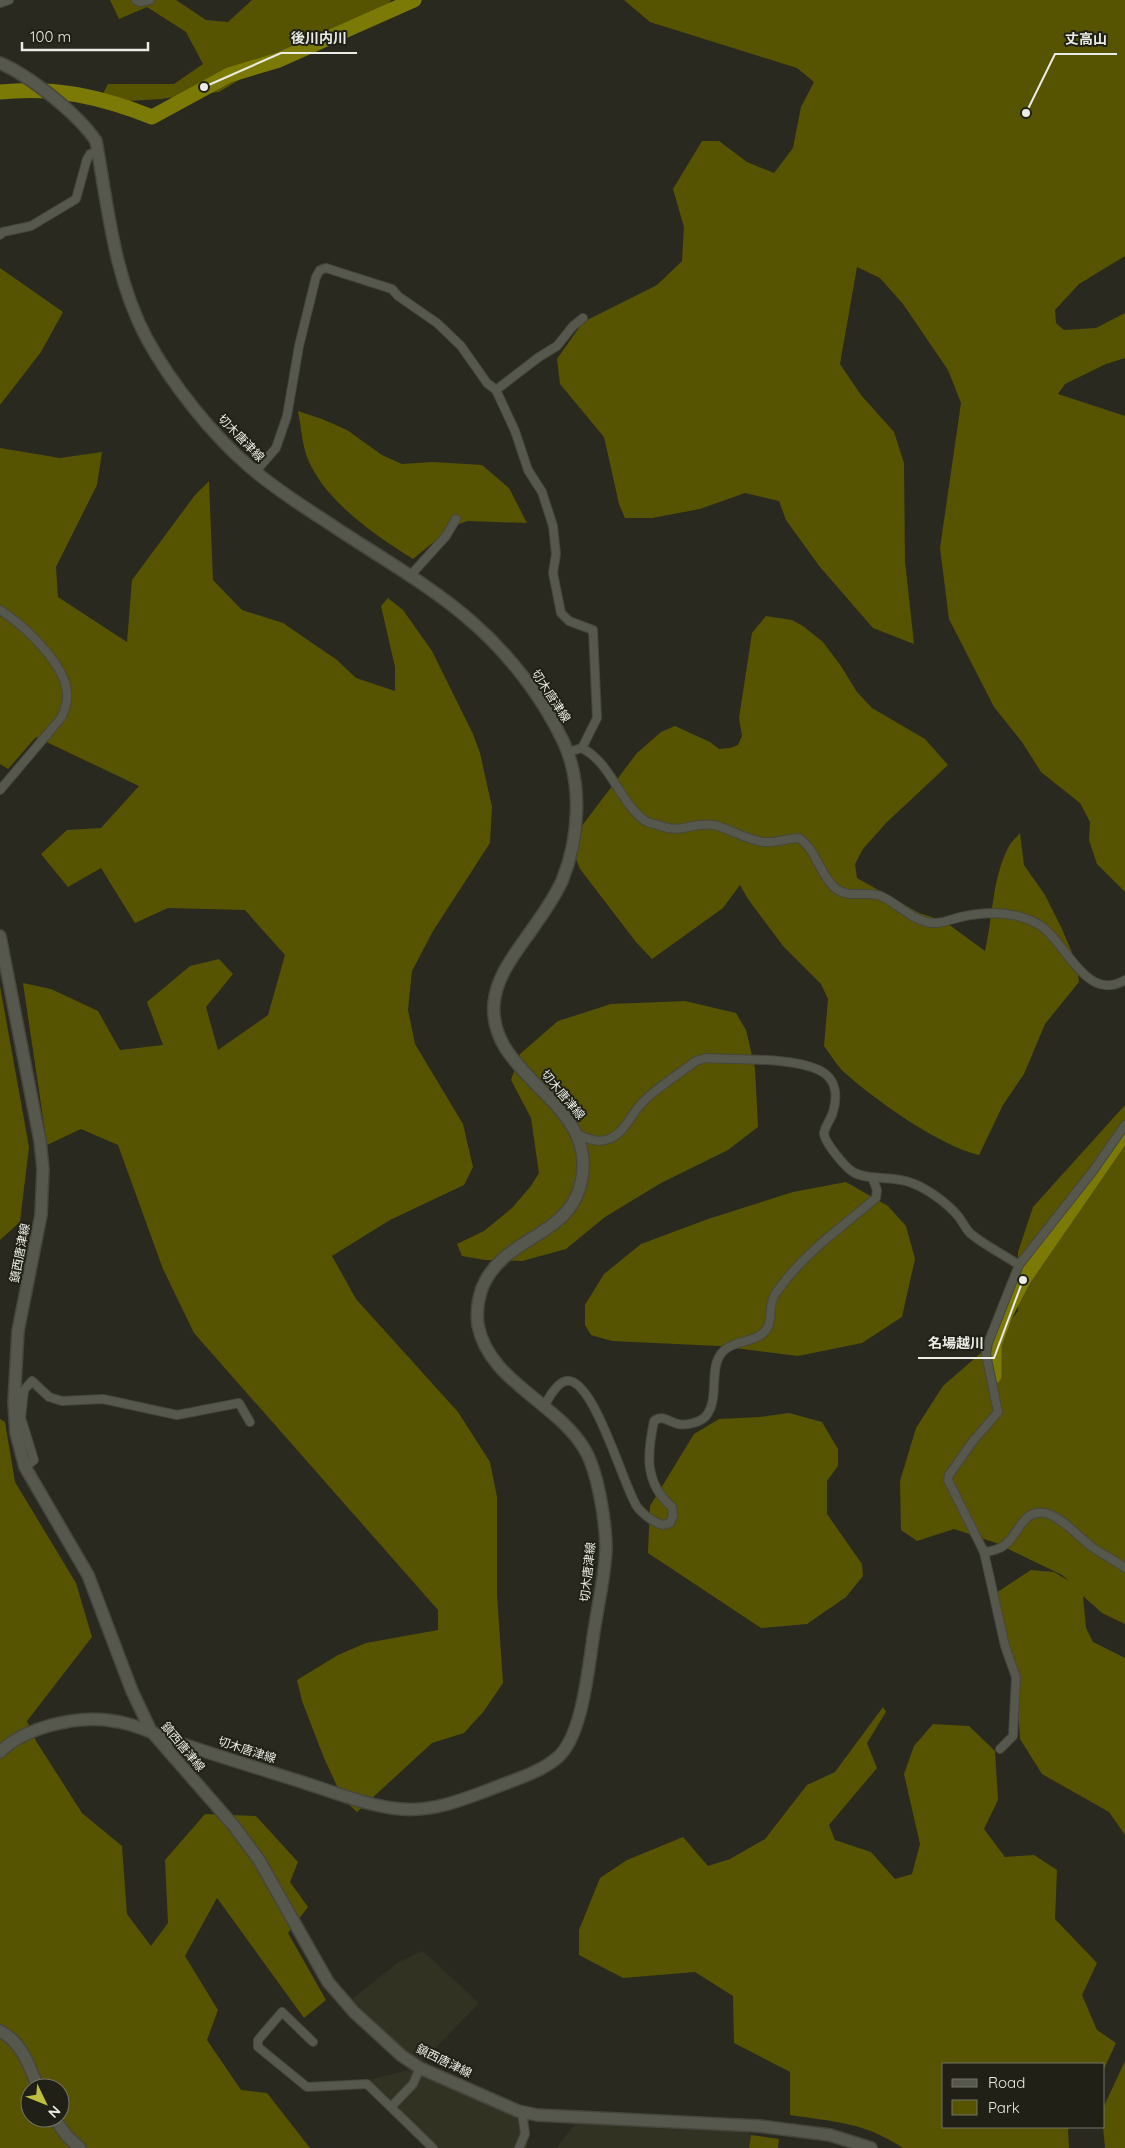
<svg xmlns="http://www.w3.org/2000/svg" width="1125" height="2148" font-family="Quicksand,'Noto Sans JP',sans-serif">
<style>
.built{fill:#323222}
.green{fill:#565400;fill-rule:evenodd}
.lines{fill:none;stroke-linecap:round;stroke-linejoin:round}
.river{stroke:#7c7a07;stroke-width:15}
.street-casing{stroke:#46463e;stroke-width:10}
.secondary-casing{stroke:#46463e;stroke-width:14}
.street{stroke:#57584d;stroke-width:8}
.secondary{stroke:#57584d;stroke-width:11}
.labels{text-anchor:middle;stroke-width:4;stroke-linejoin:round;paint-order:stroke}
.street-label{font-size:12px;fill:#ebece5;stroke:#202016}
.leader{fill:none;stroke:#ebece5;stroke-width:2}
.callout-dot{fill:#ebece5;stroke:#202016;stroke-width:2}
.callout-label{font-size:14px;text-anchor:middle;font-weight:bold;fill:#ebece5;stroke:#202016;stroke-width:4;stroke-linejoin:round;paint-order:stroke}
</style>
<rect width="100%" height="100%" fill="#292920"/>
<g class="built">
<path d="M 423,1951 L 479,2003 L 423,2061 L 401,2049 L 352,1999 L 399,1962 Z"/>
<path d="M 413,2069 L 529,2120 L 527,2148 L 437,2148 L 368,2080 Z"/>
<path d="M 576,2123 L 744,2130 L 751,2135 L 749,2148 L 556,2148 Z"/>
</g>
<g class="green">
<path d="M 110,0 L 176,0 L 206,20 L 228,22 L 252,0 L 391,0 L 387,6 L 308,39 L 219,92 L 160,99 L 98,103 L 108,84 L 174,84 L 203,64 L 186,32 L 147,7 L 119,19 Z"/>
<path d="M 624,0 L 1125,0 L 1125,256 L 1079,284 L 1055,310 L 1056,323 L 1064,330 L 1096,328 L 1125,313 L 1125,358 L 1106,364 L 1065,384 L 1058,394 L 1125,416 L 1125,892 L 1097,864 L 1089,840 L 1090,822 L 1080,803 L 1041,772 L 1022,742 L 994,707 L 949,619 L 940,548 L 961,403 L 948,370 L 903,304 L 880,278 L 857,267 L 840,364 L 861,395 L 894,432 L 904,463 L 905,561 L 914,644 L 873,628 L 820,567 L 786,520 L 779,501 L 745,493 L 700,509 L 652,518 L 625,518 L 619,504 L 604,437 L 560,384 L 557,359 L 583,322 L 657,285 L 682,261 L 684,227 L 673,189 L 702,141 L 719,141 L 747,162 L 774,173 L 793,148 L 801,107 L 814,82 L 797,68 L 650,22 Z"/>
<path d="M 0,268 L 63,312 L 41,352 L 0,405 Z"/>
<path d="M 298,411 L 322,419 L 347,430 L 382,455 L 402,464 L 433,462 L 482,465 L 509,488 L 527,523 L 467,521 L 452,527 L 413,559 C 375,535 324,501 307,457 C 302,443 301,426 298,411 Z"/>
<path d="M 0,448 L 60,458 L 102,452 L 97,485 L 56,567 L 58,597 L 127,642 L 132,580 L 195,495 L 209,481 L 213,580 L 242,610 L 283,623 L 337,660 L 356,678 L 395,691 L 395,667 L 381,606 L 388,598 L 403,610 L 432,651 L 473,734 L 480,753 L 492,807 L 490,843 L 433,931 L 412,971 L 408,1010 L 415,1044 L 463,1124 L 473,1167 L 464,1185 L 390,1220 L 332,1256 L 356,1299 L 458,1412 L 490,1462 L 497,1497 L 497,1594 L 503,1683 L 484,1711 L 464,1733 L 432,1743 L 357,1812 L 343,1799 L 324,1758 L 302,1701 L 297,1680 L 338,1655 L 366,1643 L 438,1630 L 438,1610 L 194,1333 L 163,1269 L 118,1145 L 81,1129 L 47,1145 L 23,983 L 51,989 L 98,1011 L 120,1050 L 163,1045 L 147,1002 L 190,966 L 219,959 L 233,974 L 206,1007 L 218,1050 L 268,1015 L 285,955 L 245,910 L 168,908 L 135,923 L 101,868 L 68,887 L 41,854 L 67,830 L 101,828 L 139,786 L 36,737 L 8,769 L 0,764 Z"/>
<path d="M 766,616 L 792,620 L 803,626 L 823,642 L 841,666 L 857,692 L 872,708 L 925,739 L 948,765 L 886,823 L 863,849 L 855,864 L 857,878 L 919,913 L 944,921 L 985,951 C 993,917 992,879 1008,848 C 1010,843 1016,838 1020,833 L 1024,865 L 1045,895 L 1062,929 L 1076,962 L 1079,982 L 1045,1024 L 1024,1074 L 1003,1105 L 979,1155 C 941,1147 875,1100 845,1073 C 837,1066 831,1055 824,1046 L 828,999 L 821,984 L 783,946 L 748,899 L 740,885 L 723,908 L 652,959 L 636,942 L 580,869 L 569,843 L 637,753 L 661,732 L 675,726 L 710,742 L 719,749 L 730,748 L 738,745 L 742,736 L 739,718 L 752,633 Z"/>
<path d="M 0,986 L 29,1147 L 20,1222 L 0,1240 Z"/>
<path d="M 685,1001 L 736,1013 L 746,1030 L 755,1068 L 758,1127 L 728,1150 L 661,1183 L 605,1217 L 566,1249 L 522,1261 L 485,1260 L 462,1256 L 457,1244 L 484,1231 L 512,1208 L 531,1186 L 539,1173 L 531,1118 L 511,1080 L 520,1054 L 558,1021 L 611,1004 Z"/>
<path d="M 1125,1105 L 1125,1624 L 1102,1613 L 1083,1596 L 1086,1628 L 1093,1642 L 1125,1658 L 1125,1835 L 1109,1812 L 1042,1774 L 1020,1739 L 1016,1673 L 993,1595 L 1031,1570 L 1054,1572 L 1069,1581 L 1062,1575 L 996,1543 L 954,1529 L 917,1541 L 901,1530 L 900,1481 L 916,1428 L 943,1386 L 990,1345 L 1018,1311 L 1018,1252 L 1033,1207 Z"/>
<path d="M 846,1182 L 888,1206 L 906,1226 L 915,1259 L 902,1317 L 862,1343 L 798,1356 L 719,1346 L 612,1341 L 591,1335 L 585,1325 L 585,1305 L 604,1274 L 641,1244 L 708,1219 L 793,1192 Z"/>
<path d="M 789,1413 L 822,1422 L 838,1449 L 838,1466 L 827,1481 L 827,1514 L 862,1564 L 863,1576 L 846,1597 L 807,1624 L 761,1628 L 648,1553 L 650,1506 L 694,1434 L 719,1419 L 760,1417 Z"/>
<path d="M 0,1419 L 5,1422 L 15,1482 L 76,1583 L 92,1637 L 27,1721 L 36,1741 L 82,1813 L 122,1846 L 127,1914 L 151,1946 L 168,1923 L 165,1860 L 205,1814 L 256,1816 L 298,1862 L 290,1882 L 308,1907 L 288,1933 L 326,2000 L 304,2018 L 217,1898 L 185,1956 L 218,2010 L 207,2040 L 241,2090 L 267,2093 L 310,2148 L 0,2148 ZM 30,2088 L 60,2088 L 60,2118 L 30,2118 Z"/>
<path d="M 883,1707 L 886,1712 L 867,1743 L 877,1768 L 829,1825 L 835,1840 L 871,1852 L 895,1879 L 912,1874 L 920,1844 L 904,1774 L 914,1746 L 933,1724 L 969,1726 L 995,1751 L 998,1800 L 984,1829 L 1005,1857 L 1034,1855 L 1057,1870 L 1055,1919 L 1097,1963 L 1082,1995 L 1097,2030 L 1116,2043 L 1104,2069 L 1104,2064 L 944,2064 L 944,2127 L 1070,2127 L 1068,2130 L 1069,2148 L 903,2148 C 864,2122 835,2122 790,2115 L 790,2072 L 734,2043 L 733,1996 L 695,1972 L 623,1978 L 579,1955 L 579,1930 L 600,1878 L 627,1860 L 683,1837 L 708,1866 L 730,1859 L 765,1839 L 807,1785 L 835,1772 Z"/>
<path d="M 1125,2061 L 1125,2148 L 1105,2148 L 1103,2127 L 1104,2106 Z"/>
<path d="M 751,2135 L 779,2139 L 778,2148 L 749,2148 Z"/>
</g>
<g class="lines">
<g class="river">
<path d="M 0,92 C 54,86 102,97 152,117 L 229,75 L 279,60 L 414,0"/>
<path d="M 994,1376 L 994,1345 L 1005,1315 L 1023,1280 L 1125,1132"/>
</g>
<g class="street-casing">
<g id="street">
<path d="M 136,0 L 141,2 L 150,0"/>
<path d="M 0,3 L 9,0"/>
<path d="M 0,235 L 3,232 L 31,226 L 76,199 L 87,159 L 90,154 L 98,151"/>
<path d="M 496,390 L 539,357 L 557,346 L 573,326 L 583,318"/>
<path d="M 255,472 L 276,448 L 287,416 L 299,346 L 316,277 L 320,270 L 326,268 L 392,289 L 398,296 L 437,323 L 461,346 L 487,383 L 496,390 L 515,431 L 528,470 L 542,492 L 553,526 L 556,554 L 553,573 L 561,613 L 569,621 L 593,630 L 597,718 L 582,748"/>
<path d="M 409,577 L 446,536 L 456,519"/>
<path d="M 0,610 C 24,625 64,663 67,692 C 68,701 65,710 61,718 L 0,790"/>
<path d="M 568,752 L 582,748 C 612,764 618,800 644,820 C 648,823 653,824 658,825 C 683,835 692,821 714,825 C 731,829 748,841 765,842 C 777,843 787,838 799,838 C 816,849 819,873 834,887 C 848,900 865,890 881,896 C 899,904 914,923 935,923 C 943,923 952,919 961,917 C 987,911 1014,911 1038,924 C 1066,940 1085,1004 1125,980"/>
<path d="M 1125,1125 L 1093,1171 L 1019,1265 L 988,1343 L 986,1354 L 998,1412 L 973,1441 L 949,1475 L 948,1480 L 984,1552 C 1005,1550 1009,1542 1020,1526 C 1042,1492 1071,1531 1092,1547 C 1102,1554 1114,1560 1125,1568"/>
<path d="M 578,1135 C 589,1139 599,1144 611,1138 C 626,1131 632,1112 644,1101 C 659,1086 679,1074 696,1061 L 706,1058 C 737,1060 791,1057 819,1070 C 836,1078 838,1095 833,1112 C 831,1119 825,1126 824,1133 C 824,1142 845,1167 853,1172 C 868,1181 893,1175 912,1183 C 928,1189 947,1203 958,1216 C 963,1222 966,1230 971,1234 C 986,1246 1004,1255 1019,1265"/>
<path d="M 544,1406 C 549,1398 554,1387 563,1382 C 592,1367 625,1493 638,1508 C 645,1516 653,1522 663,1525 L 670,1523 L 673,1516 L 672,1507 C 644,1483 647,1454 654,1421 C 662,1414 669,1422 678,1424 C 686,1426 701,1422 706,1416 C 719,1400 710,1372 719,1357 C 728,1340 749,1344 762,1334 C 774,1325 768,1311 773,1299 C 774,1295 778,1290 781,1286 C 806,1252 843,1226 876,1198 L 877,1190 L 872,1177"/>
<path d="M 25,1467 L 34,1460 L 21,1418 L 24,1390 L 32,1381 L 49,1397 L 62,1401 L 103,1399 L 177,1415 L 239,1403 L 250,1422"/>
<path d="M 984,1552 L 1005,1646 L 1016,1677 L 1013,1736 L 1000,1749"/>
<path d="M 313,2042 L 282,2012 L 258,2040 L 258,2047 L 307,2087 L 367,2084 L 433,2148"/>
<path d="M 391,2107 L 413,2084 L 420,2068"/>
<path d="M 519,2148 L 525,2134 L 522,2112"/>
</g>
</g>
<g class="secondary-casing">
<g id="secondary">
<path d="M 0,63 C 30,76 78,114 96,141 C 108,207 114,278 147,339 C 171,383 212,435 251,468 C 273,487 299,504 324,520 C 371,552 429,584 472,622 C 509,654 543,698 564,743 C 583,785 579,839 562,881 C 555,896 545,911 535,925 C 519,949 497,973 494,1003 C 487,1080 607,1103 579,1190 C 563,1238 502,1238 482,1288 C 478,1300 476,1312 478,1325 C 488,1381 558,1403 585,1450 C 598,1472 606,1523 606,1549 C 605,1574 599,1600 595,1625 C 589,1659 584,1736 557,1758 C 540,1772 519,1778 499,1786 C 467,1798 435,1812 401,1809 C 367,1806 334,1792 302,1782 C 261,1769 220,1757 180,1743 C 153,1734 136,1723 107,1720 C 73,1716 24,1728 0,1752"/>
<path d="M 0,936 L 40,1141 L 43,1169 L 41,1215 L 18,1331 L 14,1402 L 16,1433 L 25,1467 L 88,1575 L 132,1691 L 151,1731 L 234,1826 L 259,1860 L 328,1982 L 354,2012 L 402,2056 L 420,2068 L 518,2111 L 537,2115 L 759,2126 L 830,2135 L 871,2148"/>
<path d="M 0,2031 C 22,2042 30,2067 38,2088"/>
<path d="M 54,2118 L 67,2136 L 80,2148"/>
</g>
</g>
<use href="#street" class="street"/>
<use href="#secondary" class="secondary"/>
</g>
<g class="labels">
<g class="street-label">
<text transform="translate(241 438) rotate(46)" y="4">切木唐津線</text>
<text transform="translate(551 696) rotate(57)" y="4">切木唐津線</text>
<text transform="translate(563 1095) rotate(50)" y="4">切木唐津線</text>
<text transform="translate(20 1253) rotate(-79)" y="4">鎮西唐津線</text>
<text transform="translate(588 1572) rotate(-84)" y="4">切木唐津線</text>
<text transform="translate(183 1747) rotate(50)" y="4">鎮西唐津線</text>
<text transform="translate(247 1750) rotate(18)" y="4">切木唐津線</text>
<text transform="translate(444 2061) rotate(26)" y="4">鎮西唐津線</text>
</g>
</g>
<path class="leader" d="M204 87L281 53H357M1026 113L1055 54H1117M1023 1280L994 1358H918"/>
<g class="callout-dot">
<circle cx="204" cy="87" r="5"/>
<circle cx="1026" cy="113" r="5"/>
<circle cx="1023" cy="1280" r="5"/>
</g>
<g class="callout-label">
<text x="319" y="43">後川内川</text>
<text x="1086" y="44">丈高山</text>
<text x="956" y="1348">名場越川</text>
</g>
<rect x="942" y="2063" width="162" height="65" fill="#202016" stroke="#717269"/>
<rect x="952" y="2079" width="25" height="8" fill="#57584d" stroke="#717269"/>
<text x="988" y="2088" font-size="15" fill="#ebece5">Road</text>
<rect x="952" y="2100" width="25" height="15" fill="#565400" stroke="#717269"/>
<text x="988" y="2113" font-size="15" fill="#ebece5">Park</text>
<g transform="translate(45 2103) rotate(133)"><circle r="24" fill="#202016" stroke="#717269"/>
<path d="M0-4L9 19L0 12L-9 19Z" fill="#bfbe41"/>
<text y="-8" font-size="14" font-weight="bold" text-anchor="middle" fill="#ebece5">N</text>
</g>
<path d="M22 42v8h126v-8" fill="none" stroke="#ebece5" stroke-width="2.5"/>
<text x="30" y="42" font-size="15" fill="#ebece5" stroke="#202016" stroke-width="4" paint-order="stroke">100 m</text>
</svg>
